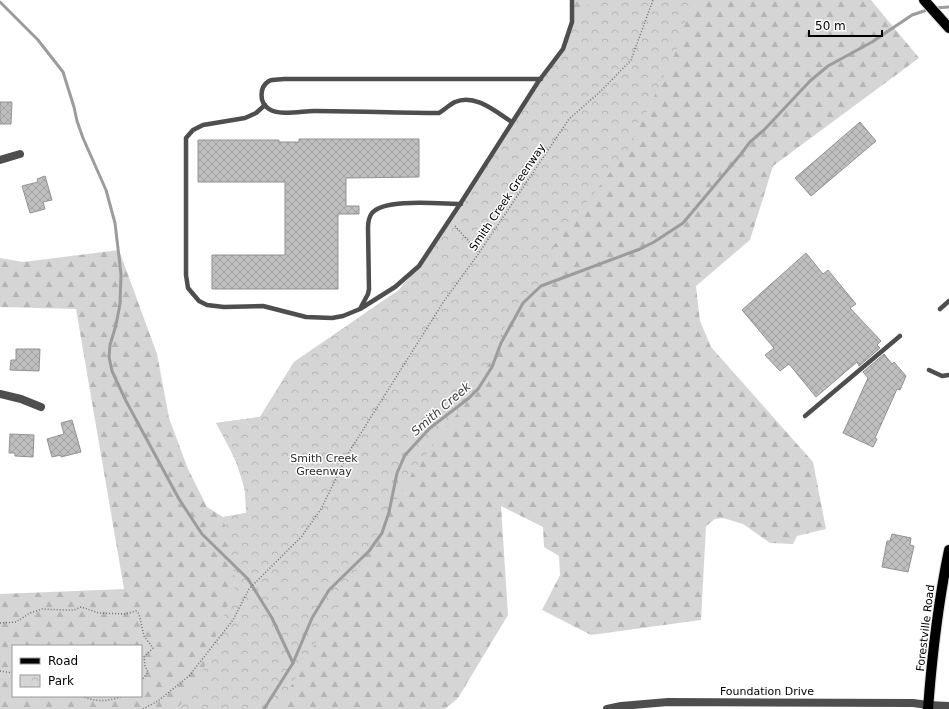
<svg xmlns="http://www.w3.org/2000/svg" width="949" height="709" font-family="'DejaVu Sans',sans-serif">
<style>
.forest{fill:url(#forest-firs);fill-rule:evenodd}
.park{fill:url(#park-crowns)}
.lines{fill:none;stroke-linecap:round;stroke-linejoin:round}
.stream{stroke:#9c9c9c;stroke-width:3}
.building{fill:url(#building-cross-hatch);stroke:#929292}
.primary-casing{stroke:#dbdbdb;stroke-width:12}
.path{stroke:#707070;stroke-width:1.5;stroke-dasharray:1 2;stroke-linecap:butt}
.lane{stroke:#4e4e4e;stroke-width:4.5}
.street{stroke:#4e4e4e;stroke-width:8}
.primary{stroke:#000;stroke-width:10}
.labels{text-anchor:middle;stroke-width:3;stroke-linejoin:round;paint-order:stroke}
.street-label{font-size:11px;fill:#000;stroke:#fff}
.park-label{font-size:11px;fill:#2c2c2c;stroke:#fff}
.water-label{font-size:12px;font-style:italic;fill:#3d3d3d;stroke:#fff}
</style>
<defs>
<pattern id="forest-firs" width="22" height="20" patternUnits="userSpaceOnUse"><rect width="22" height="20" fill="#d5d5d5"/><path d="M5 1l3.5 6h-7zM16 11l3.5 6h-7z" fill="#b5b5b5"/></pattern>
<pattern id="park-crowns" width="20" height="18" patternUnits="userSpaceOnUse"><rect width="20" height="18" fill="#d5d5d5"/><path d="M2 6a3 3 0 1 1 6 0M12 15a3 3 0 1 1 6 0" fill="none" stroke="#b5b5b5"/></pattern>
<pattern id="building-cross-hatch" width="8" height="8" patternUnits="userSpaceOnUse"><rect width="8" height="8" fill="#bebebe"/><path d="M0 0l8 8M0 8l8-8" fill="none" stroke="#a2a2a2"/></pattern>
</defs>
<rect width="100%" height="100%" fill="#fff"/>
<path class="forest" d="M 574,0 L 871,0 L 919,58 L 773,166 L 750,240 L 696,286 L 700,321 L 711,347 L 813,462 L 826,529 L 797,536 L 793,544 L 770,543 L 743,524 L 723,518 L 715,519 L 706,526 L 701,620 L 591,635 L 542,610 L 560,575 L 559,556 L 544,547 L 543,527 L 501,506 L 508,615 L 458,698 L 445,709 L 199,709 L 186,699 L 177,709 L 0,709 L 0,594 L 124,589 L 76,309 L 0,307 L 0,258 L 23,262 L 119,250 L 157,354 L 169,418 L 188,469 L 207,507 L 223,517 L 246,513 C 248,480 232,452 216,423 L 260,417 L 294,362 L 399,290 L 419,266 L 563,49 L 572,22 ZM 13,646 L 141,646 L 141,696 L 13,696 Z"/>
<path class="park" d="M 592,0 L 692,0 L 676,51 L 629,148 L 554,245 L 547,281 L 510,315 L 480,384 L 414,470 L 278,709 L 177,709 L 199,680 L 236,584 L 223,517 L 246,513 L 245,490 L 235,458 L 216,423 L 260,417 L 294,362 L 399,290 L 419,266 L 538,82 L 563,49 L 572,22 Z"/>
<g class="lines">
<g class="stream">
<path d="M 0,2 L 38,40 L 63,72 L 74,107 L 77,121 L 83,138 L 106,190 L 115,223 L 121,274 L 120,304 L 116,325 L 110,345 L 109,357 L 112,371 L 126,401 L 179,499 L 202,534 L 248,579 L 272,618 L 293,663"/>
<path d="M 935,8 L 949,7"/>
<path d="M 264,709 L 293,663 L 312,618 L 329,590 L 369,551 L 382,533 L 389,512 L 397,473 L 405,455 L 430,428 L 469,398 L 478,389 L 492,367 L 501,343 L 523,303 L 541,286 L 640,249 L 654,242 L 683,223 L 741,154 L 750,142 L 764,130 L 810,81 L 828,66 L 872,42 L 912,15 L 930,9"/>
</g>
</g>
<g class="building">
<path d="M 0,102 L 12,102 L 11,124 L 0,124 Z"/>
<path d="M 860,122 L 876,141 L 811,196 L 795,178 Z"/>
<path d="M 299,139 L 419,139 L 419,177 L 346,178 L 346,206 L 359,206 L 359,214 L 338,214 L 338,289 L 212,289 L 212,255 L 285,255 L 285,182 L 198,182 L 198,140 L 279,140 L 279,142 L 299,142 Z"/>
<path d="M 45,176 L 52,200 L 43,202 L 45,209 L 30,213 L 22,186 L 38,182 L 37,179 Z"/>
<path d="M 806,253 L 823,274 L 828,270 L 856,304 L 850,308 L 881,341 L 877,345 L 880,348 L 859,366 L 857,362 L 816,397 L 789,364 L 780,371 L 765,355 L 774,348 L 742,310 Z"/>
<path d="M 16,349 L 40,349 L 39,371 L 10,370 L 11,360 L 16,360 Z"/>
<path d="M 884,354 L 892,364 L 894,362 L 906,376 L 900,390 L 897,389 L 875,438 L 877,439 L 873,447 L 843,433 L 868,378 L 863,372 Z"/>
<path d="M 72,420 L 81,452 L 61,457 L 61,455 L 52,457 L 47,439 L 64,434 L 61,423 Z"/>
<path d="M 10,434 L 34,435 L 33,457 L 15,456 L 15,453 L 9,453 Z"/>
<path d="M 892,534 L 911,538 L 910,545 L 914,546 L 908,572 L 882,567 L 887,541 L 890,541 Z"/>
</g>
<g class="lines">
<g class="primary-casing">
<g id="primary">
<path d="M 924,0 L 949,28"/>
<path d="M 928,709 C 932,655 938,603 949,550"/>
</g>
</g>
<g class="path">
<path d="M 455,226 L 479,253"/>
<path d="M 0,623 L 16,622 L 30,613 L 42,609 L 63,610 L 74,610 L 81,607 L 99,613 L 125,614 L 136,611 L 139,614 L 144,636 L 153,648 L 144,657 L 145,666 L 148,672 L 141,681"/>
<path d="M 0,671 L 13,673"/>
<path d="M 82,696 C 94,702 110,702 122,696"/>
<path d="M 143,709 L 158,701 L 189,676 L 233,620 L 249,589 L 302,536 L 321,509 L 349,452 L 444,301 L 479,253 L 569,119 L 601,91 L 631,60 L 653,0"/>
</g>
<g class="lane">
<path d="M 265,105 L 256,113 L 245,118 L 203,125 L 193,130 L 186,138 L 186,275 L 188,288 L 199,301 L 207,305 L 224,307 L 263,306 L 306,317 L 332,318 L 343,316 L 360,309 L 395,287 L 419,266 L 462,201 L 538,82 L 563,49 L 572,22 L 572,0"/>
<path d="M 512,122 C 496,112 475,93 455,102 C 449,105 444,110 439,113 C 398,113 356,111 314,111 C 302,111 279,116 269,109 C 259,103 259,87 269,81 C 273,79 279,80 284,79 L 541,79"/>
<path d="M 361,307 L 368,294 L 369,289 L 368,228 C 368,223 369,217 372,213 C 385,198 441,204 461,204"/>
<path d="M 940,309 L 949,301"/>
<path d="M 929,370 L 942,376 L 949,375"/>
<path d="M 805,416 L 900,336"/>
</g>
<g class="street">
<path d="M 0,160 L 20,154"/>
<path d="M 0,394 L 21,399 L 41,407"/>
<path d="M 607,709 L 621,706 L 668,702 L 913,703 L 928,705 L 949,706"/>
</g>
<use href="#primary" class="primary"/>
</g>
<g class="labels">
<g class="street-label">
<text transform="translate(507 197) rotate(-56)" y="4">Smith Creek Greenway</text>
<text transform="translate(925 628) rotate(-83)" y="4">Forestville Road</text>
<text x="767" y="695">Foundation Drive</text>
</g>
<g class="park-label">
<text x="324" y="462">Smith Creek<tspan x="324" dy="13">Greenway</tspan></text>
</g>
<g class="water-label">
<text transform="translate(441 409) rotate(-41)" y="4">Smith Creek</text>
</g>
</g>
<rect x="12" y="645" width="130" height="52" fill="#ffffff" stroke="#999999"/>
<rect x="20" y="658" width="20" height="6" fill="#000000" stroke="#999999"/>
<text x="48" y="665" font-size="12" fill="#000000">Road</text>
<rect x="20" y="675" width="20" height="12" fill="url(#park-crowns)" stroke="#999999"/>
<text x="48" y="685" font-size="12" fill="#000000">Park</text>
<path d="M809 30v6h73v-6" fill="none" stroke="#000000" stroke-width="2"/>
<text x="815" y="30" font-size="12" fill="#000000" stroke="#ffffff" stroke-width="3" paint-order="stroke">50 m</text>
</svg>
